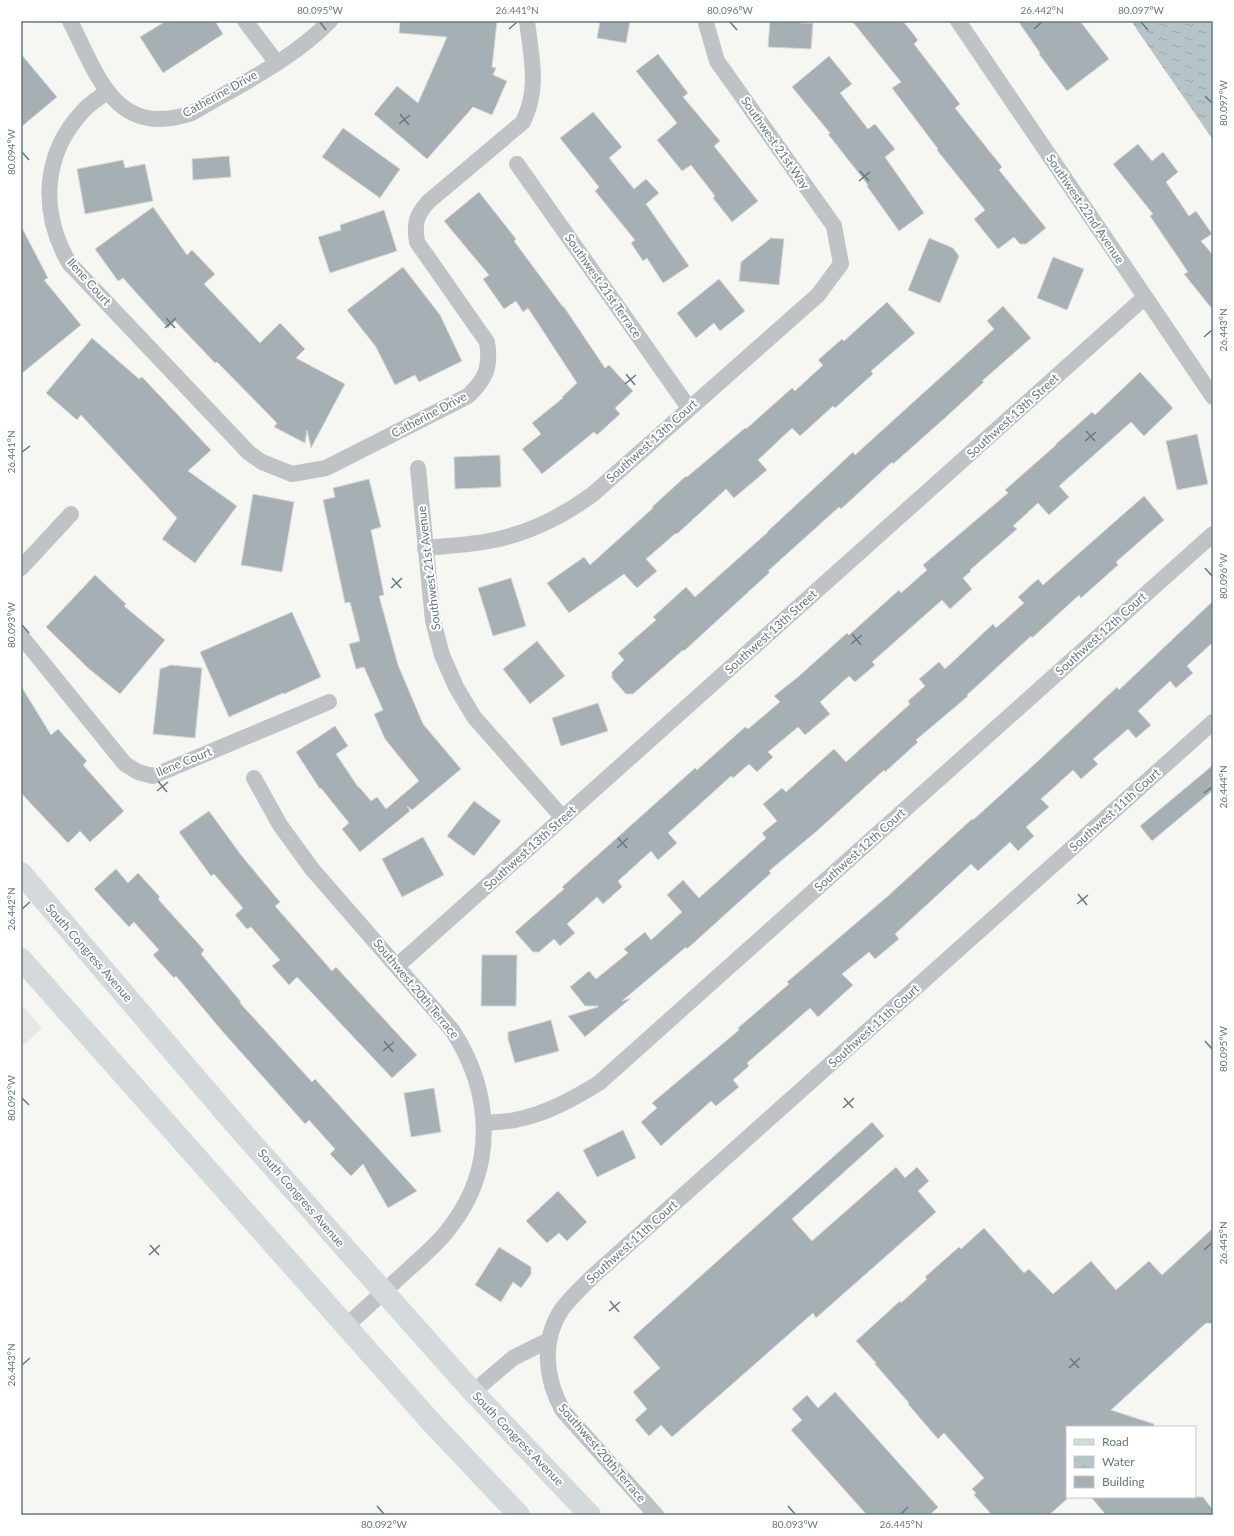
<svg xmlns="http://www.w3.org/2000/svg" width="1234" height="1536" font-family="Lato,sans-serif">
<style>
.built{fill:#e7e7e6}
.water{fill:url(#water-ripples)}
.building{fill:#a6afb4;stroke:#d7d7d5}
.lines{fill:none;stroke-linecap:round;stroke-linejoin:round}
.minor{stroke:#bfc3c6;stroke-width:16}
.secondary{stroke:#d4d9dc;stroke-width:22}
.ticks{fill:none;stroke:#667883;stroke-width:1.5}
.labels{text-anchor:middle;stroke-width:4;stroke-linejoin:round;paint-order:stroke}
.street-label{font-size:12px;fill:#667883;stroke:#fff}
.neatline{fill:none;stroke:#667883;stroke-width:1.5}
.ticks-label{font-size:10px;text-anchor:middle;fill:#667883}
</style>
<defs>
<pattern id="water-ripples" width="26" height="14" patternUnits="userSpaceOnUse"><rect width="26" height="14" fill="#b6c4c7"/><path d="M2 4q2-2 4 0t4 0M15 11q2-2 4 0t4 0" fill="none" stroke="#98a4a7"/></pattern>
</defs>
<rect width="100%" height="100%" fill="#f6f6f3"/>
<path class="built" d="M 21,1004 L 42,1029 L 21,1047 Z"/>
<path class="water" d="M 1131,21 L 1213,21 L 1213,140 Z"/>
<g class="building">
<path d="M 166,21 L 215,21 L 223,34 L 163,73 L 140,37 Z"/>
<path d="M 400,21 L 497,21 L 492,67 L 496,68 L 493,75 L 507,81 L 492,115 L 473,107 L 427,159 L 374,114 L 397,86 L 418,103 L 447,37 L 399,33 Z"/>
<path d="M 600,21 L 630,21 L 626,43 L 597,38 Z"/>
<path d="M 770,21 L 801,21 L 801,23 L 813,23 L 811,49 L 768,47 Z"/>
<path d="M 852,21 L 903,21 L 918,40 L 914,44 L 960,104 L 955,108 L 1002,167 L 999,170 L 1046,228 L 1026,244 L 1020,244 L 1014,237 L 998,249 L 974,219 L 985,210 L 937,150 L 938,149 L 892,88 L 901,82 Z"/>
<path d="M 1018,21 L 1080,21 L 1109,59 L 1067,91 L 1039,54 L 1040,53 Z"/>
<path d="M 21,54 L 57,97 L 21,127 Z"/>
<path d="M 658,54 L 688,93 L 683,97 L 720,141 L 714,146 L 758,201 L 732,222 L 713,198 L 715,196 L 691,165 L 682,171 L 657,140 L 677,123 L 636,71 Z"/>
<path d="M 829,56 L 852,84 L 840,93 L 868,129 L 875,124 L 895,149 L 885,157 L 924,213 L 899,231 L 867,186 L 868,185 L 828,134 L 830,133 L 792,87 Z"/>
<path d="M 593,112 L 622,147 L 609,158 L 634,189 L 646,179 L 659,193 L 646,204 L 689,266 L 663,283 L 647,258 L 643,261 L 631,243 L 635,240 L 595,191 L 599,187 L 560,138 Z"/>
<path d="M 343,128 L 400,169 L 380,198 L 322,157 Z"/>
<path d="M 1138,144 L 1152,161 L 1163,152 L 1178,172 L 1166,182 L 1189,216 L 1196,211 L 1212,234 L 1201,241 L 1213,255 L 1213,310 L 1184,274 L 1188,272 L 1150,216 L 1153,214 L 1113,164 Z"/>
<path d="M 229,156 L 231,177 L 193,180 L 192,159 Z"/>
<path d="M 123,160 L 125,168 L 145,164 L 153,201 L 85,214 L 77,169 Z"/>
<path d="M 479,192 L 516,239 L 514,241 L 563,307 L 564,307 L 605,368 L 609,365 L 633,391 L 615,408 L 620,414 L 597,435 L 594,432 L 542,474 L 522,449 L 541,434 L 532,423 L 563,398 L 562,397 L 577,383 L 528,308 L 523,312 L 516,301 L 504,309 L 483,279 L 489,275 L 444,221 Z"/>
<path d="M 153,207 L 187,255 L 192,250 L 215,274 L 204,284 L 260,343 L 280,323 L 305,349 L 296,358 L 345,384 L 311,448 L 307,430 L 305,443 L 274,427 L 277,423 L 217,362 L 215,363 L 175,321 L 168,328 L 123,278 L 118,281 L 95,249 Z"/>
<path d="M 384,210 L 397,251 L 330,273 L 318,237 L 341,230 L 340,225 Z"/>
<path d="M 21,226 L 48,278 L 44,280 L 81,325 L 21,374 Z"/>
<path d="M 771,238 L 784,239 L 779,285 L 739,281 L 741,262 Z"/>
<path d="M 929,238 L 953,248 L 959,256 L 940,303 L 908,290 Z"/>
<path d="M 1053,257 L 1084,269 L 1067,310 L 1037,298 Z"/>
<path d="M 403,267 L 440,315 L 462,361 L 419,382 L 415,375 L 395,385 L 376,347 L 347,310 Z"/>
<path d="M 719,279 L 745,311 L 720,331 L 714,323 L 696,338 L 677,313 Z"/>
<path d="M 887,302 L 915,333 L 871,371 L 873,374 L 835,408 L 833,406 L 800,436 L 792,428 L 758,460 L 767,470 L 734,498 L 726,489 L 677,534 L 676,533 L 646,559 L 657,571 L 637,588 L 624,574 L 569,613 L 547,583 L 584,557 L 590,565 L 653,508 L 652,507 L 686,476 L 687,477 L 745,428 L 746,429 L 792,388 L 795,391 L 823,365 L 818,360 L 842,339 L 844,341 Z"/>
<path d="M 1003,306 L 1031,338 L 982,381 L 984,382 L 946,417 L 893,464 L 892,462 L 841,509 L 839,507 L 768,571 L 770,572 L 684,651 L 683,650 L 633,694 L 626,694 L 612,678 L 612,672 L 624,660 L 618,653 L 656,620 L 653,617 L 686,587 L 695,597 L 768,532 L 767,532 L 853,452 L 855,455 L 994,329 L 987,321 Z"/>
<path d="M 92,338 L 139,379 L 142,377 L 211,450 L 188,471 L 237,506 L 195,563 L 162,539 L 177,518 L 81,415 L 77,420 L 46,393 Z"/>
<path d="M 1140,372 L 1173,408 L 1144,436 L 1131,422 L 1059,486 L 1069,497 L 1049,515 L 1038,503 L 1013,526 L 1017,529 L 970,570 L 971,571 L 963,578 L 972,589 L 950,609 L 942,600 L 872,662 L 875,665 L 855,682 L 849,676 L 820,702 L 830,714 L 805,735 L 798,727 L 768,752 L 773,757 L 757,772 L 749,764 L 733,778 L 731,776 L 668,833 L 677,843 L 658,860 L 651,851 L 618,881 L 622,887 L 603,904 L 597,897 L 567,924 L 575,933 L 560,946 L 554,939 L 539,952 L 533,952 L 515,932 L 564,889 L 562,887 L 695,768 L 697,770 L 745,727 L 748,729 L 780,702 L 774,696 L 798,677 L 847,633 L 849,635 L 899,590 L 901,593 L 927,570 L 923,565 L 1008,493 L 1005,490 L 1056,445 L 1056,444 L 1092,412 L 1095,415 Z"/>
<path d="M 1197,434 L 1208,484 L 1177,490 L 1166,441 Z"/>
<path d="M 500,455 L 501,487 L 455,489 L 454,457 Z"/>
<path d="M 369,479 L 381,527 L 371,530 L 384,595 L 379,596 L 398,665 L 423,724 L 461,769 L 412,810 L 407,806 L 410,811 L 360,852 L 342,829 L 349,823 L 321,788 L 320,789 L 296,752 L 335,726 L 348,746 L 336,754 L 358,787 L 359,787 L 371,801 L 377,797 L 386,809 L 419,781 L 385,739 L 374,714 L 383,710 L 364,667 L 356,669 L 349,644 L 360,641 L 350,602 L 345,603 L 323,500 L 335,497 L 333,488 Z"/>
<path d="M 253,494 L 294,502 L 282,572 L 241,565 Z"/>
<path d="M 1144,496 L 1164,520 L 1116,562 L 1118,565 L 1081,598 L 1079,595 L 1032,638 L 1031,636 L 967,695 L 968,696 L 916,740 L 918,742 L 885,772 L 884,770 L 818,830 L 769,871 L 771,873 L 719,920 L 687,949 L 686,947 L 622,1001 L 631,998 L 585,1037 L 568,1016 L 598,1007 L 598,1006 L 585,1006 L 570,987 L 589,971 L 596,979 L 628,953 L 624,949 L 645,932 L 651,940 L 682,912 L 667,895 L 683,880 L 699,898 L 766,838 L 762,833 L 777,821 L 763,804 L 782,788 L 786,792 L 834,749 L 846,762 L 910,704 L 908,701 L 925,686 L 919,679 L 939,662 L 945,669 L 993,624 L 996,628 L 1024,603 L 1018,597 L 1038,579 L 1043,585 Z"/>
<path d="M 95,575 L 126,604 L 124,606 L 165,640 L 120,694 L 88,668 L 46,627 Z"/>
<path d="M 511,578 L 526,626 L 493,636 L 478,588 Z"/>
<path d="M 1213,601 L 1213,642 L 1187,666 L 1193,673 L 1176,688 L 1170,681 L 1138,711 L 1151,725 L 1136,738 L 1128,729 L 1093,759 L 1098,764 L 1081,779 L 1073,770 L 1041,799 L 1049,807 L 1026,827 L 1034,836 L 1018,851 L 1010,842 L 978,871 L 971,864 L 895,934 L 899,939 L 875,959 L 869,952 L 842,974 L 853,985 L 818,1017 L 810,1008 L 747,1063 L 749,1066 L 733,1080 L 739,1087 L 716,1106 L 711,1101 L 661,1146 L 641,1122 L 657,1108 L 652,1103 L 739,1030 L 738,1028 L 789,984 L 787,982 L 888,896 L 972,819 L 973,820 L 1037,762 L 1117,687 L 1119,690 Z"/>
<path d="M 292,612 L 321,677 L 284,694 L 283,693 L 229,717 L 200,652 Z"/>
<path d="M 537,641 L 565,676 L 530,704 L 503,669 Z"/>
<path d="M 171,665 L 202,668 L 195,738 L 153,734 L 160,669 Z"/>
<path d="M 21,686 L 51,735 L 58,729 L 87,761 L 83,765 L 124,811 L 90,842 L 80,831 L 68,843 L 21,793 Z"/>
<path d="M 598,703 L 608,731 L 561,746 L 552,718 Z"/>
<path d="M 1213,765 L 1213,790 L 1152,841 L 1140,826 Z"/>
<path d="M 474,801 L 501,821 L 474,856 L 447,836 Z"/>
<path d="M 209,811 L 241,855 L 280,902 L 275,906 L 332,971 L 336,967 L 417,1055 L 392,1078 L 297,977 L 289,985 L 272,966 L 280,960 L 251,927 L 247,929 L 235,915 L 243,908 L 214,874 L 211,876 L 179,832 Z"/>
<path d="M 423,837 L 444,875 L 402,897 L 382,859 Z"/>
<path d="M 116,869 L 128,883 L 138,873 L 160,897 L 158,899 L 204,950 L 201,954 L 241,1002 L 240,1003 L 312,1082 L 315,1079 L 417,1191 L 388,1208 L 363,1164 L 351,1176 L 330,1154 L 335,1149 L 309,1120 L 305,1124 L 223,1032 L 176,976 L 174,978 L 153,955 L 159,950 L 134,922 L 129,927 L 94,889 Z"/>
<path d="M 482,955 L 517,955 L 516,1006 L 481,1006 Z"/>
<path d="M 551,1020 L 559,1051 L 515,1063 L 508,1039 L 508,1032 Z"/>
<path d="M 434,1088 L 441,1132 L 411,1137 L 404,1093 Z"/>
<path d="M 872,1122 L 884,1136 L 792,1219 L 812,1241 L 896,1167 L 905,1178 L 917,1167 L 929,1181 L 918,1191 L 936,1212 L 816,1318 L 813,1313 L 672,1437 L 661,1425 L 649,1436 L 635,1420 L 647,1409 L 633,1392 L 660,1368 L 633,1337 Z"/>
<path d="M 623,1130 L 636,1158 L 597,1177 L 583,1150 Z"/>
<path d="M 558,1191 L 587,1222 L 567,1241 L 559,1233 L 547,1243 L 526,1221 Z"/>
<path d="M 984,1228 L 1024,1273 L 1029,1269 L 1053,1294 L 1091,1261 L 1116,1290 L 1149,1261 L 1162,1275 L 1213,1228 L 1213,1324 L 1206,1323 L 1111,1410 L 1154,1424 L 1154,1427 L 1067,1427 L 1067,1499 L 1049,1515 L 992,1515 L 974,1495 L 976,1493 L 972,1489 L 984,1478 L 944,1433 L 938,1439 L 908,1404 L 909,1403 L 875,1364 L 876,1363 L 856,1341 L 900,1301 L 901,1303 L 927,1279 L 925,1277 L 959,1247 L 961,1249 Z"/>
<path d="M 499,1247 L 531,1267 L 531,1274 L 521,1288 L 513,1282 L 501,1302 L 475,1285 Z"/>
<path d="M 835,1392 L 938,1507 L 930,1515 L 867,1515 L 791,1430 L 802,1420 L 792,1409 L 807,1395 L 818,1408 Z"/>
<path d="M 1091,1497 L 1203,1497 L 1213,1510 L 1213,1515 L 1106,1515 Z"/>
</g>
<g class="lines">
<g class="minor">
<path d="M 70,21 C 98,76 115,139 192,113 C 239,85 292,60 330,21"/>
<path d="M 245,21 L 277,63"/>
<path d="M 958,21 L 1213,397"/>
<path d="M 107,92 C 99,98 90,103 83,111 C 42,155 40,212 69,263 L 249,453 L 262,462 L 292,474 L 326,468 L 468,396 C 486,379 491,367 487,342 L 417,242 C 414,223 416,216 428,202 L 523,122 C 540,87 531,57 527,21"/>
<path d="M 517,164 L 689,408"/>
<path d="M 418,468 L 433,621 L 442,655 L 456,687 L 474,717 L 563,818"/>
<path d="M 425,548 C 446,546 468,545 489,541 C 527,534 562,517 593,494 L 818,295 L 841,264 L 834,226 L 717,61 L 706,23 L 707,21"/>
<path d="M 21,568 L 71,514"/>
<path d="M 21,636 L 125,764 L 138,772 L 153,776 L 329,702"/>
<path d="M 254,778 L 280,825 L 312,869 L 452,1030 C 492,1091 497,1166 451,1226 C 440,1242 425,1254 411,1267 C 389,1287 367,1307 345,1327"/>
<path d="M 397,966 L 1145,297"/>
<path d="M 484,1123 C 494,1122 505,1122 515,1120 C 546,1114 573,1099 599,1083 L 1213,534"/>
<path d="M 473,1392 L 513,1358 L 549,1340"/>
<path d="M 656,1515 L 563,1411 C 545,1379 541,1340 562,1309 C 571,1297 582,1287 592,1277 L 1213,722"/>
</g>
<g class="secondary">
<path d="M 21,873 L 235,1124 L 384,1292 L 473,1392 L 590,1515"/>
<path d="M 21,959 L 431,1422 L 519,1515"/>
</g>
</g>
<path class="ticks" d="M 320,22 L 326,30M 730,22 L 737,30M 1141,22 L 1148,30M 509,29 L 517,22M 1034,29 L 1042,22M 1205,96 L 1212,103M 400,114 L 409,125M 399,124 L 410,115M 22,152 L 29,160M 860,171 L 869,181M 859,181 L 870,172M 166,318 L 175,328M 165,328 L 176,318M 1204,337 L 1212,330M 626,374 L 635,385M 625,384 L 636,375M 1086,431 L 1095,441M 1085,441 L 1096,432M 22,452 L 30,446M 1205,568 L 1212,576M 392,578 L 401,588M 391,588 L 402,578M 22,625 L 29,633M 852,634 L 861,645M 851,644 L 862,635M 158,781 L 167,792M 157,791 L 168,782M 1204,793 L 1212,787M 618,838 L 627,848M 617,848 L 628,838M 1078,894 L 1087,905M 1077,904 L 1088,895M 22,909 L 30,902M 384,1041 L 393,1052M 1205,1041 L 1212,1049M 383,1051 L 394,1042M 22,1098 L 29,1105M 844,1098 L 853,1108M 843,1108 L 854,1098M 150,1245 L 159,1255M 1204,1250 L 1212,1243M 149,1255 L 160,1245M 610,1301 L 619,1312M 609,1311 L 620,1302M 1070,1358 L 1079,1368M 22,1365 L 30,1358M 1069,1368 L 1080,1358M 377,1506 L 384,1514M 788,1506 L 795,1514M 901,1514 L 908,1507"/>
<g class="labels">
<g class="street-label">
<text transform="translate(220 94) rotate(-29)" y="4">Catherine Drive</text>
<text transform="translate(775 143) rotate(55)" y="4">Southwest 21st Way</text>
<text transform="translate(1085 209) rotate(56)" y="4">Southwest 22nd Avenue</text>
<text transform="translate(89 282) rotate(48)" y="4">Ilene Court</text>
<text transform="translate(603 286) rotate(55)" y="4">Southwest 21st Terrace</text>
<text transform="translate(429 415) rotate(-28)" y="4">Catherine Drive</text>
<text transform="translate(1013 416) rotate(-42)" y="4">Southwest 13th Street</text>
<text transform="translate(652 441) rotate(-42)" y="4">Southwest 13th Court</text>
<text transform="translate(429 568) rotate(-97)" y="4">Southwest 21st Avenue</text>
<text transform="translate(771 632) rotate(-42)" y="4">Southwest 13th Street</text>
<text transform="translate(1101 634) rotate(-42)" y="4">Southwest 12th Court</text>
<text transform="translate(184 762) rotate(-22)" y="4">Ilene Court</text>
<text transform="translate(1115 810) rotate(-42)" y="4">Southwest 11th Court</text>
<text transform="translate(530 848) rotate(-42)" y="4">Southwest 13th Street</text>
<text transform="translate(860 850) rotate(-42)" y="4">Southwest 12th Court</text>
<text transform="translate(89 953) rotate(49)" y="4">South Congress Avenue</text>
<text transform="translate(416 989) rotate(50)" y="4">Southwest 20th Terrace</text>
<text transform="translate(874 1026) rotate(-42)" y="4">Southwest 11th Court</text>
<text transform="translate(301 1198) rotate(49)" y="4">South Congress Avenue</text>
<text transform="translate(632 1242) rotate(-42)" y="4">Southwest 11th Court</text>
<text transform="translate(518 1439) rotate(46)" y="4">South Congress Avenue</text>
<text transform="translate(602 1453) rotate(49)" y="4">Southwest 20th Terrace</text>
</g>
</g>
<rect width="1234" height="1536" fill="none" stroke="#ffffff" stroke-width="44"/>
<rect x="1066" y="1426" width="130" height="72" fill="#ffffff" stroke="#c2c9cd"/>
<rect x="1074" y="1439" width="20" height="6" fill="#d4d9dc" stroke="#c2c9cd"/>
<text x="1102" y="1446" font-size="12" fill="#667883">Road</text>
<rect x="1074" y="1456" width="20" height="12" fill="url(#water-ripples)" stroke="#c2c9cd"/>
<text x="1102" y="1466" font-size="12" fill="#667883">Water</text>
<rect x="1074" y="1476" width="20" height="12" fill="#a6afb4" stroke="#c2c9cd"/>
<text x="1102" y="1486" font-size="12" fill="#667883">Building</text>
<rect x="22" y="22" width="1190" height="1492" class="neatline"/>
<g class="ticks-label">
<text x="320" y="14">80.095°W</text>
<text x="517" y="14">26.441°N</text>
<text x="730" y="14">80.096°W</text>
<text x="1042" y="14">26.442°N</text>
<text x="1141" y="14">80.097°W</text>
<text transform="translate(1223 103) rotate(-90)" y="4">80.097°W</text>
<text transform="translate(11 152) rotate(-90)" y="4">80.094°W</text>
<text transform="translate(1223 330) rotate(-90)" y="4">26.443°N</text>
<text transform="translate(11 452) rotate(-90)" y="4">26.441°N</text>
<text transform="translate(1223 576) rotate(-90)" y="4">80.096°W</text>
<text transform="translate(11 625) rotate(-90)" y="4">80.093°W</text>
<text transform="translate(1223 787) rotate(-90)" y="4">26.444°N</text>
<text transform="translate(11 909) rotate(-90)" y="4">26.442°N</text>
<text transform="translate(1223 1049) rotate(-90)" y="4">80.095°W</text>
<text transform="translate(11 1098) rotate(-90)" y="4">80.092°W</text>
<text transform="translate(1223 1243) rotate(-90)" y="4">26.445°N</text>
<text transform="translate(11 1365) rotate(-90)" y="4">26.443°N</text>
<text x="384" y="1528">80.092°W</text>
<text x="795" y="1528">80.093°W</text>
<text x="901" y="1528">26.445°N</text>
</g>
</svg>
